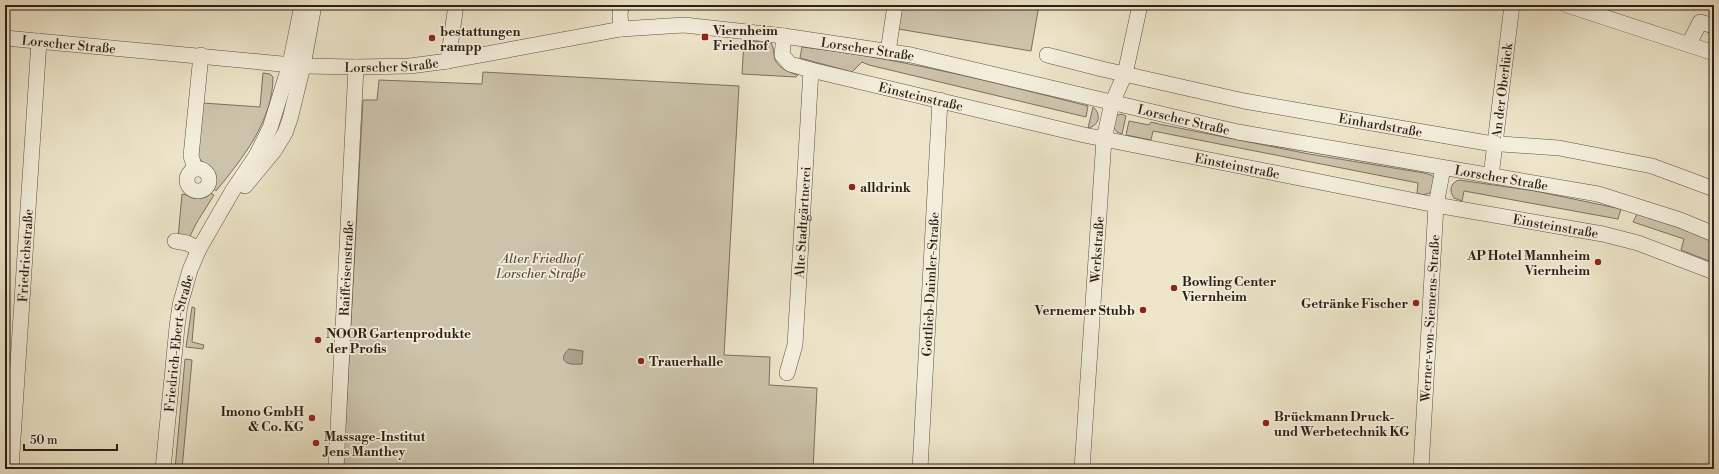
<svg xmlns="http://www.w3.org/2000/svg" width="1719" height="474" font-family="'Libre Bodoni',serif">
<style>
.green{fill:#ccc3ab;stroke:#7c7060}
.water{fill:#aca18c;stroke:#796d5d}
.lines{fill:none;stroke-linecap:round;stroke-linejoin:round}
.minor-casing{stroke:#5d5043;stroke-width:16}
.minor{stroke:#f3eedc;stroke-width:15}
.poi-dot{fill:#8f2418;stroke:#f3eedc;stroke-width:1.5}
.labels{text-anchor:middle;stroke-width:3.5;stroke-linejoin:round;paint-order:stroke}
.poi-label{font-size:13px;font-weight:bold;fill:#2d1e16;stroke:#f3eedc;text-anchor:start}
.street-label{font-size:13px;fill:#2d1e16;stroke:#f3eedc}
.park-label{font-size:13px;font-style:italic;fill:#5d5043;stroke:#f3eedc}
</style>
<rect width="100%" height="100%" fill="#ede5c9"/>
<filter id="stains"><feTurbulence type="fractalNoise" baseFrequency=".005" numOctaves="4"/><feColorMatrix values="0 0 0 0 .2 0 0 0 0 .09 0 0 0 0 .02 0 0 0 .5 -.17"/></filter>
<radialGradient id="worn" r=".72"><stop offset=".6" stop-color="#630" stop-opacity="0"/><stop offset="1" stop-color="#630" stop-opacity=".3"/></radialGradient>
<g class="green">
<path d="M 902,5 L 1039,5 L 1031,51 L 898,29 Z"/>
<path d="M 744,40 L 771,43 C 774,47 773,51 774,55 C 775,67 788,72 798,75 L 796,77 L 742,74 Z"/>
<path d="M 802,47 C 899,58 993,82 1088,106 L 1086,117 L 869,65 L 862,62 L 852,72 L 800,58 Z"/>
<path d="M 483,72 L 739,86 L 724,355 L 770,357 L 769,385 L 817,388 L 813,469 L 343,469 L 363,100 L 377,100 L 379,80 L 482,84 Z"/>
<path d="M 263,73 L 270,74 L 273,77 C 273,121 242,159 216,191 L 213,188 C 217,169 210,169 197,157 L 203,103 L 260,107 Z"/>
<path d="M 1093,107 C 1102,114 1099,126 1088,128 Z"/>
<path d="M 1122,114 L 1126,116 L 1122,134 L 1117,132 L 1114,128 L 1114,119 L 1118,115 Z"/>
<path d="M 1129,121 L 1149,125 L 1151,122 L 1159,124 L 1309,154 L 1424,173 L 1431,175 L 1435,178 L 1433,192 L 1423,195 L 1417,193 L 1418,183 L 1153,131 L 1151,140 L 1126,135 Z"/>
<path d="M 1459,180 L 1535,191 L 1621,209 L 1618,219 L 1464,191 L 1462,201 L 1454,198 C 1449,191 1450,183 1459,180 Z"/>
<path d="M 210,193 L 214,195 L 197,222 L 188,240 L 178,238 L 182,194 L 199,198 Z"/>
<path d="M 1637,214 L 1683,229 L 1714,242 L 1714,263 L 1681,250 L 1684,239 L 1633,222 Z"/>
<path d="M 192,307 L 195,308 L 192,342 L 204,345 L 203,349 L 186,347 Z"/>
<path d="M 185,359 L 192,360 L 182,469 L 175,469 Z"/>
</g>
<path class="water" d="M 569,349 L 583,351 L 582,364 C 578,364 571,365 568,363 C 560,360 564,353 569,349 Z"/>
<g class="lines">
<g class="minor-casing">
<g id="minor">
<path d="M 1567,5 L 1714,53"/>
<path d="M 621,29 L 620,13 L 622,5"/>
<path id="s1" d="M 784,36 L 782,55 L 790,64 L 811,70 L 1084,135 L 1436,205 L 1603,234 L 1638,243 L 1714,272"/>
<path id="s2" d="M 5,38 L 303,66 L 356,67 L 410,66 L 448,61 L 621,29 L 684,25 L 784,36 L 911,55 L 1238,132 L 1598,194 L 1680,220 L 1714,234"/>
<path d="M 1689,44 L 1700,22 L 1714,26"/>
<path d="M 888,52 L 895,5"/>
<path id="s3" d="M 1047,55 L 1102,69 L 1244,101 L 1487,143 L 1559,148 L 1652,166 L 1714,189"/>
<path d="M 448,61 L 456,5"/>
<circle cx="198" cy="180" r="11"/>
<path d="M 195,169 L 191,156 L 201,55"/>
<path id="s4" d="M 1491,176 L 1512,5"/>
<path d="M 245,186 L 274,151 L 285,133 L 290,119 L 303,66 L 314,5"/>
<path d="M 175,241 L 187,243 L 199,249"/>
<path id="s5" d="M 787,373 L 795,345 L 811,70"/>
<path id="s6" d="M 11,469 L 39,41"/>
<path id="s7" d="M 163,469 L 177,327 L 180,305 L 190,270 L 199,249 L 233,190 L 256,156 L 270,128 L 290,64 L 302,5"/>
<path id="s8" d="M 336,469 L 356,67"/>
<path id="s9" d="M 920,469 L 940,100"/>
<path id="s10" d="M 1082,469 L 1104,139 L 1112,103 L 1125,74 L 1140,5"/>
<path id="s11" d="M 1421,469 L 1436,205 L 1443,168"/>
</g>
</g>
<use href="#minor" class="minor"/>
</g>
<g class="poi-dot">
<rect x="701" y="33" width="8" height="8" rx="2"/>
<circle cx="432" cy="38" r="4"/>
<circle cx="852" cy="187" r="4"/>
<circle cx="1598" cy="262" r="4"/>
<circle cx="1174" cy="288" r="4"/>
<circle cx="1416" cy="303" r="4"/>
<circle cx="1143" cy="310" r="4"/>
<circle cx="318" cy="340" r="4"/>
<circle cx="641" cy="361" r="4"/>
<circle cx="312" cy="418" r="4"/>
<circle cx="1266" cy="423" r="4"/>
<circle cx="316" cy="443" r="4"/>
</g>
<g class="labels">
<g class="poi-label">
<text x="713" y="35">Viernheim<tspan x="713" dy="15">Friedhof</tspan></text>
<text x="440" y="36">bestattungen<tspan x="440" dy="15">rampp</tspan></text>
<text x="860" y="192">alldrink</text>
<text x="1590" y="260" text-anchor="end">AP Hotel Mannheim<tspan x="1590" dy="15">Viernheim</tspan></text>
<text x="1182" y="286">Bowling Center<tspan x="1182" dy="15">Viernheim</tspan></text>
<text x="1408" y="308" text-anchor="end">Getränke Fischer</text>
<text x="1135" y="315" text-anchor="end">Vernemer Stubb</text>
<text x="326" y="338">NOOR Gartenprodukte<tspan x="326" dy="15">der Profis</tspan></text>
<text x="649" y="366">Trauerhalle</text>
<text x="304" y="416" text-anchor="end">Imono GmbH<tspan x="304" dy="15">&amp; Co. KG</tspan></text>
<text x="1274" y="421">Brückmann Druck-<tspan x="1274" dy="15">und Werbetechnik KG</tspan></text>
<text x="324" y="441">Massage-Institut<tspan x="324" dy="15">Jens Manthey</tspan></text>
</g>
<g class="street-label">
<text dy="5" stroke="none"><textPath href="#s2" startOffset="64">Lorscher Straße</textPath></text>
<text dy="5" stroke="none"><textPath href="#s2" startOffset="869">Lorscher Straße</textPath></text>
<text dy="5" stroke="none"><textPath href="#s2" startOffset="388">Lorscher Straße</textPath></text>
<text dy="5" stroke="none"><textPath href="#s4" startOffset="86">An der Oberlück</textPath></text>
<text dy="5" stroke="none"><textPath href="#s1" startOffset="166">Einsteinstraße</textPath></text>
<text dy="5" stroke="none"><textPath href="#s2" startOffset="1193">Lorscher Straße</textPath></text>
<text dy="5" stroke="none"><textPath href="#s3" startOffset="341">Einhardstraße</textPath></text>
<text dy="5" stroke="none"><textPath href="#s1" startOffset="490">Einsteinstraße</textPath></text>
<text dy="5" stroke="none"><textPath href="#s2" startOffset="1516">Lorscher Straße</textPath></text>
<text dy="5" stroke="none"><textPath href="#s5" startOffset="152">Alte Stadtgärtnerei</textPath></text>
<text dy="5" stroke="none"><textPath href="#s1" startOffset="814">Einsteinstraße</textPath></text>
<text dy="5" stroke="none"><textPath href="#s10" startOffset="220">Werkstraße</textPath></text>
<text dy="5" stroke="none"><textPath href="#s6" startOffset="214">Friedrichstraße</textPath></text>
<text dy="5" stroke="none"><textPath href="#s8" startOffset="201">Raiffeisenstraße</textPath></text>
<text dy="5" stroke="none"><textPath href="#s9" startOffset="185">Gottlieb-Daimler-Straße</textPath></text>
<text dy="5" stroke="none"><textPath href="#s11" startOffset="151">Werner-von-Siemens-Straße</textPath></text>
<text dy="5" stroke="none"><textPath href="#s7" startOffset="127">Friedrich-Ebert-Straße</textPath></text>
</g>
<g class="park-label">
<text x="541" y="263">Alter Friedhof<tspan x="541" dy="15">Lorscher Straße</tspan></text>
</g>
</g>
<rect width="1719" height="474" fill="none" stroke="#ede5c9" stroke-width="20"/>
<rect x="6" y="6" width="1707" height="462" fill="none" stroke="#2d1e16" stroke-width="2"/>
<rect x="10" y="10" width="1699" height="454" fill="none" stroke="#2d1e16"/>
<path d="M24 444v6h93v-6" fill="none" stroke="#2d1e16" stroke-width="2"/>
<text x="30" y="444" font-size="12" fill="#2d1e16" stroke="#f3eedc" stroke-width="3" paint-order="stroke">50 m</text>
<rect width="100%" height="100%" filter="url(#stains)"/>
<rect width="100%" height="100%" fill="url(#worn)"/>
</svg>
